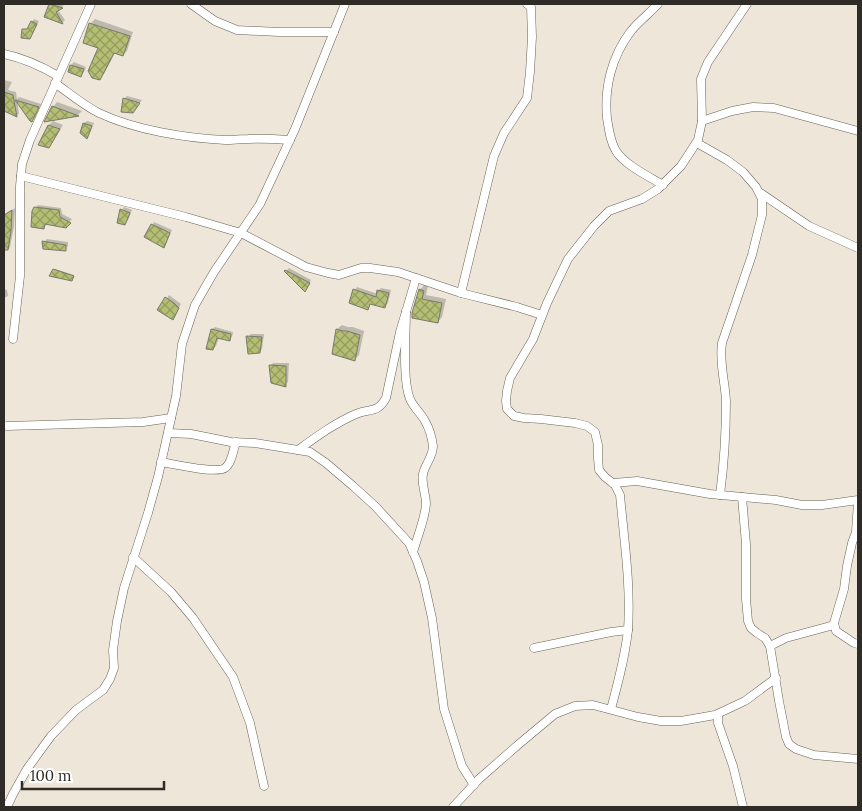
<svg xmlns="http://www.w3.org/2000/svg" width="862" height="811" font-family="Lora,serif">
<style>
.shadow{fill:#0003}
.building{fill:url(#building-cross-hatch);stroke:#787a6d}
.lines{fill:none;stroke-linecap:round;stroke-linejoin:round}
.street-casing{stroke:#696257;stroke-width:9}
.street{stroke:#fff;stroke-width:8}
</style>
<defs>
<pattern id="building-cross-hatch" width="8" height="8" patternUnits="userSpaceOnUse" patternTransform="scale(1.25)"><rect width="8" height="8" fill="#b5bf74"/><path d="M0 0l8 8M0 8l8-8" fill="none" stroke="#949b5f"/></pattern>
</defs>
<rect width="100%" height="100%" fill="#eee6d9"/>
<g class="shadow">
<path d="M 51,4 L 61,4 L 64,5 L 58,10 L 65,20 L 62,23 L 46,16 Z"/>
<path d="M 34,19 L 39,21 L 34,31 L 32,34 L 32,22 Z"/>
<path d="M 95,19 L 133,32 L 127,51 L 123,55 L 115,53 L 104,74 L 99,78 L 99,47 L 90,24 Z"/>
<path d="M 74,62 L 86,67 L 84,72 L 81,75 L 70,71 L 71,65 Z"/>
<path d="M 4,80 L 12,82 L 8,90 L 16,92 L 17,99 L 19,97 L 41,104 L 35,117 L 32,120 L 17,101 L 19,113 L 17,116 L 5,110 L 4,113 Z"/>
<path d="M 127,96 L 142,100 L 135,109 L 124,99 Z"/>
<path d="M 57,102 L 82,111 L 78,115 L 46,120 L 53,107 Z"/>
<path d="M 53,121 L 63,125 L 52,143 L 48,147 L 39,144 L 49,125 Z"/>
<path d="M 87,121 L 94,123 L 89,135 L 87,137 L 84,123 Z"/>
<path d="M 38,205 L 61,208 L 62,214 L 72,219 L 65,227 L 47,224 L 44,227 L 35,208 Z"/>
<path d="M 124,207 L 132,210 L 128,220 L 125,223 L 122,210 Z"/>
<path d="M 15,208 L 14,227 L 10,247 L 8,250 L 4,249 L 4,216 Z"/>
<path d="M 154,222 L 172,230 L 166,243 L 163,246 L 152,225 Z"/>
<path d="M 47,239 L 68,242 L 68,246 L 65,249 L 44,242 Z"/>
<path d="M 289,268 L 311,280 L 307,288 L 286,271 Z"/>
<path d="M 55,269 L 74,275 L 73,279 L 54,270 Z"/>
<path d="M 424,285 L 428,286 L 426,295 L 446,299 L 442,317 L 438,322 L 413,313 L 420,290 Z"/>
<path d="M 357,287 L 378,294 L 378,291 L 381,288 L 391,290 L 388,303 L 385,306 L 371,303 L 368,308 L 355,290 Z"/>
<path d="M 4,289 L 7,290 L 8,296 L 6,297 L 4,297 Z"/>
<path d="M 169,295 L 181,304 L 175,315 L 159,310 Z"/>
<path d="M 342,325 L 348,327 L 353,327 L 364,331 L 359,355 L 355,359 L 337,329 Z"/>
<path d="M 215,327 L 233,332 L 232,337 L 229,340 L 219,338 L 216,346 L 213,349 L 212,329 Z"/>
<path d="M 251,334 L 264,334 L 262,349 L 259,352 L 248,337 Z"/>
<path d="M 273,363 L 289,363 L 288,382 L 285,385 L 270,366 Z"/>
</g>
<g class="building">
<path d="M 49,4 L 63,8 L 56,12 L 63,24 L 44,17 Z"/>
<path d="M 31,21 L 37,24 L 30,39 L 21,38 L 22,29 L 27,29 Z"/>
<path d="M 89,23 L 130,36 L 123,56 L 114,53 L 100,80 L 92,78 L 88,71 L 98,48 L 83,43 Z"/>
<path d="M 70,65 L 84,69 L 81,77 L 68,72 Z"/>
<path d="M 4,92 L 13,95 L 17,117 L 4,111 Z"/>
<path d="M 123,98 L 140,103 L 133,113 L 121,112 Z"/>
<path d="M 15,100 L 39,107 L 32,122 L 30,121 Z"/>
<path d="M 52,106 L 79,116 L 44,122 Z"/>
<path d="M 83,123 L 92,126 L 87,139 L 80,133 Z"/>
<path d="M 48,125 L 60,129 L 49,148 L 38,145 Z"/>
<path d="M 34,207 L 59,210 L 60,217 L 71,223 L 66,228 L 45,224 L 44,229 L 31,227 L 32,211 Z"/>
<path d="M 120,209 L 130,213 L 125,225 L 117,223 Z"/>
<path d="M 12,210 L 11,231 L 8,250 L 4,250 L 4,215 Z"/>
<path d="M 151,224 L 170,233 L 164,248 L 144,237 Z"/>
<path d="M 42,241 L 66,245 L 66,251 L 43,249 Z"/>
<path d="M 53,269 L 74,276 L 72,281 L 49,276 Z"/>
<path d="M 285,270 L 310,283 L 305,292 L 284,271 Z"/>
<path d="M 353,289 L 376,297 L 377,290 L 389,293 L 385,308 L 370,304 L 368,310 L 349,303 Z"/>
<path d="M 419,289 L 424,291 L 422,299 L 442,303 L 438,323 L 412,318 L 412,313 Z"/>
<path d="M 165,297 L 174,303 L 179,308 L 173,320 L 157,310 Z"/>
<path d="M 211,329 L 231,334 L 230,341 L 217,338 L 213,350 L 206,349 Z"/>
<path d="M 336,329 L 343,331 L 347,331 L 360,335 L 355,361 L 332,354 Z"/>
<path d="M 246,336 L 262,337 L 260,353 L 248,354 Z"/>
<path d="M 269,365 L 286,366 L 286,387 L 271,383 Z"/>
</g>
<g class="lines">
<g class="street-casing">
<g id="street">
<path d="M 191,4 L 215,21 L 237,30 L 279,32 L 334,32"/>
<path d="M 658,4 C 650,13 639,21 631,31 C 612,56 604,87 607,118 C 609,130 610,141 616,151 C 625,165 648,176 663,185"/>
<path d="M 4,54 C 23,58 41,66 58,76"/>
<path d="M 55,83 C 69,93 83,105 99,113 C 135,130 185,138 225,140 C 233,140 241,139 248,139 C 262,138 276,139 290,140"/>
<path d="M 702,121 L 732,111 L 753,107 L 774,108 L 858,131"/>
<path d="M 697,143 L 727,160 L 743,172 L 756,187 L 762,199 L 762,215 L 752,255 L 722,343 C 719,362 725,381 726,401 C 726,433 724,464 720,495"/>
<path d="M 21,176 L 186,217 L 241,233 L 306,267 L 328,273 L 339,275 L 361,268 L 370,268 L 398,272 L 461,293 L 517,307 L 542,315"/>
<path d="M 759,192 L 809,226 L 858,248"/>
<path d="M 461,293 L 494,156 L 504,133 L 527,98 L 530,72 L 532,37 L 531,7 L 527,4"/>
<path d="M 406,311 C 406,334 402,379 410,399 C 413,407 421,413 425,421 C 429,428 432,438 433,446 C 433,457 425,464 423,474 C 421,484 426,494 426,504 C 425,519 417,538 413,552"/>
<path d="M 13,339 L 20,276 L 20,186 L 22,164 L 30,140 L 91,4"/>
<path d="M 7,426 L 143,422 L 171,418"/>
<path d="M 168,433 L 191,434 L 231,442 L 255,443 L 310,452 L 326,463 L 353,486 L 375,506 L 409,543 L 417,561 L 424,582 L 432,618 L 444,709 L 462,766 L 474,785"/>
<path d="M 298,450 C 316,437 335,423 356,414 C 370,408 377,414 386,398 L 400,332 L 416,278"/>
<path d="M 161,462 C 173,464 216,474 225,468 C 232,463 233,450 236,442"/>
<path d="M 613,483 L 637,481 L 710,494 L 776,500 L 802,505 L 822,505 L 858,500"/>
<path d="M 742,497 L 746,544 L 746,599 L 748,621 L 751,628 L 757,633 L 765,638 L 770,646 L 779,701 L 786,737 L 789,744 L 796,749 L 814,755 L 858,759"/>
<path d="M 858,502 L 856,532 L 852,543 L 847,566 L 844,589 L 834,623 L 836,631 L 854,643 L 858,644"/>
<path d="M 133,557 L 171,592 L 193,618 L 233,677 L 250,723 L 264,786"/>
<path d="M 770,646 L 786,638 L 834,625"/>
<path d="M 534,648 L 611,632 L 628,630"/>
<path d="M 611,709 C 618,683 625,657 628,630 C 631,585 624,539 620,495 L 615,485 L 605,477 L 599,470 L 598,458 L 598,445 L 595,432 L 587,426 L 575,423 L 541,419 L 524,418 L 514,416 L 507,409 L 506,401 L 507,391 L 510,378 L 533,339 L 547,303 L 568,259 L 594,226 L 609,211 L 642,199 L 658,189 L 681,166 L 698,140 L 702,121 L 701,79 L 708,62 L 747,4"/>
<path d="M 718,714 L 718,723 L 733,766 L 743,807"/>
<path d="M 7,807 L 13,794 L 27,769 L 51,736 L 76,710 L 103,690 L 110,679 L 114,668 L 113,650 L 117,621 L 124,588 L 148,513 L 158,477 L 176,396 L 182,344 L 195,305 L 214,272 L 260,204 L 295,129 L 345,4"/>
<path d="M 453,807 L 479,779 L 519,744 L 555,714 L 575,706 L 593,705 L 638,717 L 661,721 L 681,721 L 715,715 L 745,701 L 776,678"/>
</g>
</g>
<use href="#street" class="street"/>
</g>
<rect width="862" height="811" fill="none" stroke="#2f2c27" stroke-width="10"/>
<path d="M22 781v8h142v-8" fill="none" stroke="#2f2c27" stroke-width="2.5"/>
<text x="30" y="781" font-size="15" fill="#2f2c27" stroke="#ffffff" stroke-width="4" paint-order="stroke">100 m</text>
</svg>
